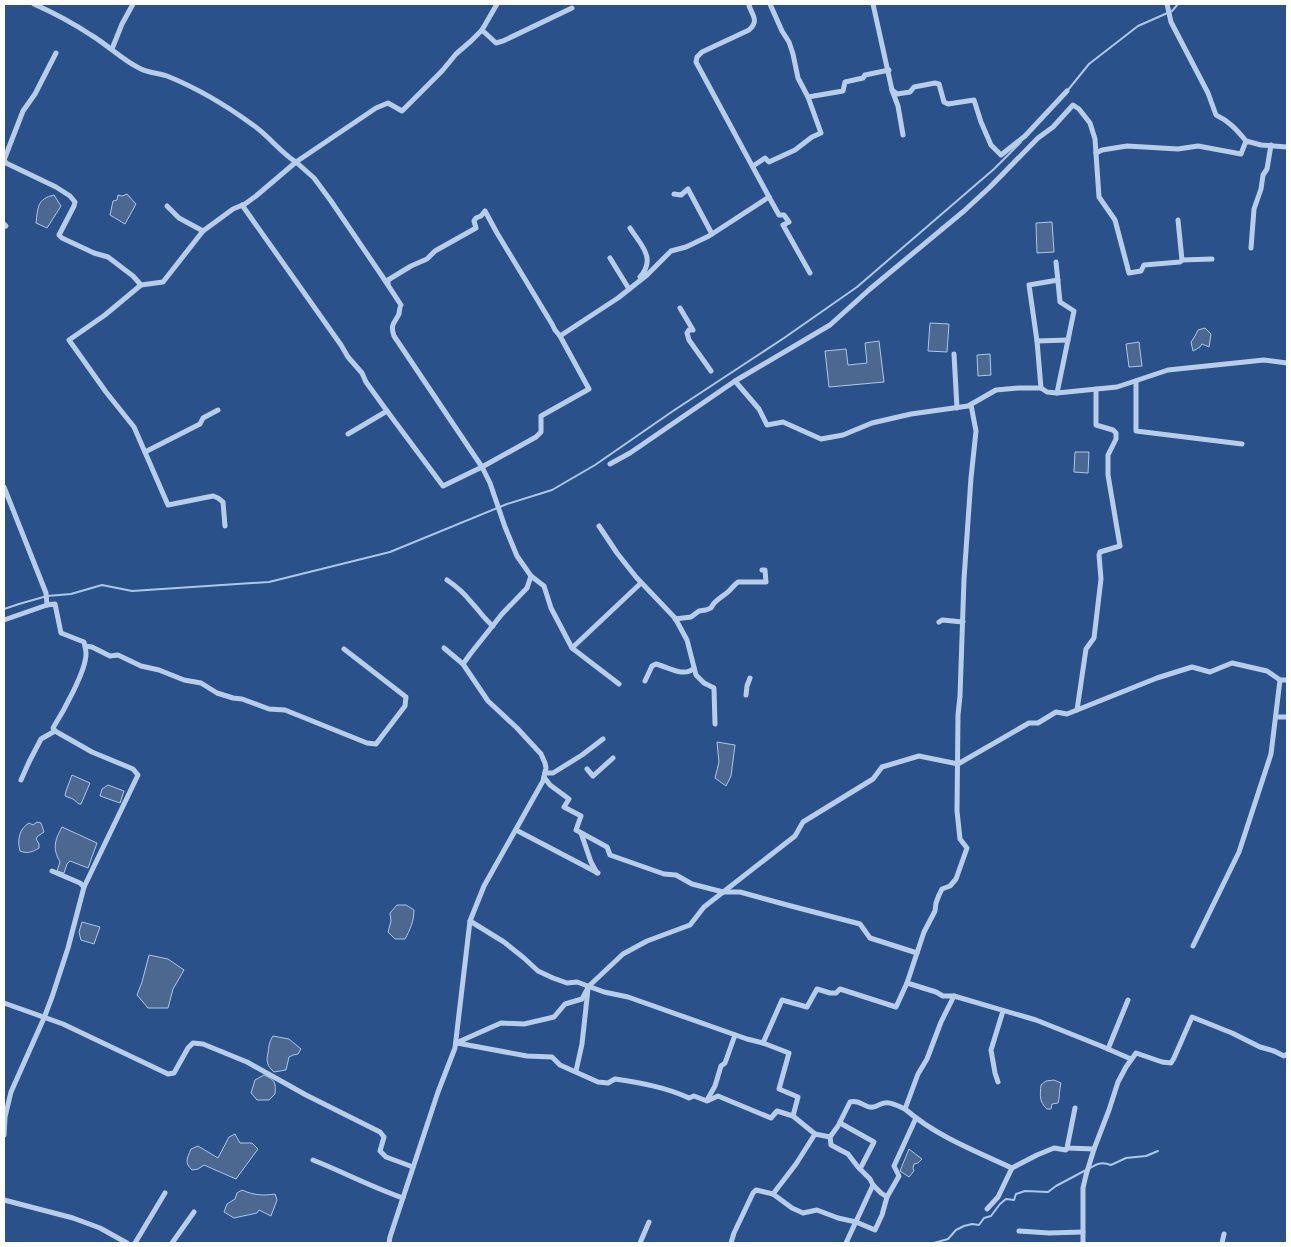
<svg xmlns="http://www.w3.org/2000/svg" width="1291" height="1247" font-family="'IBM Plex Sans',sans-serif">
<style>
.water{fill:#4c6890;stroke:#adc7e9}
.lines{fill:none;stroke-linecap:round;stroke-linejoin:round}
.stream{stroke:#adc7e9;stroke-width:2}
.minor{stroke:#b8cde9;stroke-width:5}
</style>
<rect width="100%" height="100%" fill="#2a518a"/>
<g class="water">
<path d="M 127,194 L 136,204 L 125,224 L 110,215 L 113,201 L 117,200 L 118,195 L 122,196 Z"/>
<path d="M 54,195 L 61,206 L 47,228 L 36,223 C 38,207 37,199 54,195 Z"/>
<path d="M 1052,222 L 1054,252 L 1037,253 L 1036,223 Z"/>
<path d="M 930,323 L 949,324 L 947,352 L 928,351 Z"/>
<path d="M 1205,328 L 1211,334 L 1209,347 L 1202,344 L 1200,347 L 1193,351 L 1191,342 L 1195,336 L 1198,330 Z"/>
<path d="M 879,341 L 884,382 L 829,387 L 825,351 L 846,349 L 848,365 L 867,363 L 865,343 Z"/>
<path d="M 1139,342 L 1142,366 L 1129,367 L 1126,344 Z"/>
<path d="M 990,354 L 991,375 L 978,376 L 977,355 Z"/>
<path d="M 1075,452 L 1089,452 L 1088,473 L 1074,472 Z"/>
<path d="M 717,742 L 735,745 L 731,776 L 726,786 L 715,778 L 719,762 Z"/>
<path d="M 72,775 L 90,783 L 81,804 L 79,804 L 73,799 L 65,796 L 66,791 Z"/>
<path d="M 108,785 L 124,791 L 120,803 L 100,796 L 102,789 Z"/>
<path d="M 37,822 L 41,823 L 44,832 L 38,836 L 36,839 L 39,844 L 39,848 C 33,852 27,854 20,851 C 17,840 19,829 29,823 L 33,825 Z"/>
<path d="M 62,827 L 97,843 L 88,868 L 70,861 L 67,864 L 64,873 L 57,871 L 60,862 C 52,848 55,840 62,827 Z"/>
<path d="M 397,905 L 406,905 L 414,910 C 414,921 410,930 405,939 L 395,939 L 388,932 L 391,921 L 390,913 Z"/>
<path d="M 82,922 L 100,927 L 94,944 L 81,940 L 79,932 Z"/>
<path d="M 149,955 L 168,959 L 184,970 L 173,989 L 168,1008 L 148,1008 L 137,995 L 142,982 Z"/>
<path d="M 273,1036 L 289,1039 L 301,1049 L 298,1054 L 293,1055 L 289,1057 L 286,1070 L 274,1072 C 267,1066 266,1061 268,1053 C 269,1046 269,1042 273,1036 Z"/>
<path d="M 264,1075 C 275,1080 276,1082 275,1094 L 269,1100 L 257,1100 L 251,1093 L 255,1080 Z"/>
<path d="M 1054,1080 L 1061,1083 C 1059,1090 1060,1097 1058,1103 L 1052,1104 L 1051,1109 L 1047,1109 C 1039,1102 1040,1095 1041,1085 L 1046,1081 Z"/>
<path d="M 235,1134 L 240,1143 L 252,1143 L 258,1149 L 236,1179 L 204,1165 L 198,1169 L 192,1170 C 184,1162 187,1159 191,1149 L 198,1146 L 218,1158 L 229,1137 Z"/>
<path d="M 909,1149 L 922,1159 L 918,1163 L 914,1164 L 913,1168 L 914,1171 L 909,1177 L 900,1171 Z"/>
<path d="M 242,1190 C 253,1195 263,1196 275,1194 L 277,1200 L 271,1216 L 259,1210 L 257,1213 L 234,1218 L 224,1212 L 227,1204 L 235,1199 L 237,1193 Z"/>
</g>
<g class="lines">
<g class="stream">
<path d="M 1068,90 L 1089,64 L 1138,26 L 1172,11 L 1178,4"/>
<path d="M 4,609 L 19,604 L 47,596 L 71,594 L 102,585 L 132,591 L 269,582 L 390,552 L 507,504 L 552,490 L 595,465 L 673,411 L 784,338 L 857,287 L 994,169 L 1021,142"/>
<path d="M 1090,1168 C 1098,1163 1103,1162 1111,1165 L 1126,1158 L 1146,1156 L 1158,1151"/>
<path d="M 934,1243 L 948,1239 L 956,1230 L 964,1226 L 972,1224 L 979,1225 L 984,1218 L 991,1216 L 1000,1204 L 1006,1199 L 1014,1200 L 1016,1194 L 1025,1191 L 1048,1192 L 1056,1186 L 1086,1170"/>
</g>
<g class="minor">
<path d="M 34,4 C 54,13 73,23 91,35 C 108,45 123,61 141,69 C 149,73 159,73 167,76 C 197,88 227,106 253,125 C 269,136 280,152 296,162 L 376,108 L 388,103 L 402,111 L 442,71 L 456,54 L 471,41 L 482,30 L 496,43 L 503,41 L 572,8"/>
<path d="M 873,4 L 892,90 L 898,106 L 903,135"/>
<path d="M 1167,4 L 1171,22 L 1208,93 L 1216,115 C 1229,121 1237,130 1246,141"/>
<path d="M 482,30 L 497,4"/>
<path d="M 112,49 L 122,24 L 133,4"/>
<path d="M 892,90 L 897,94 L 910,92 L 914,87 L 935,83 L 939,84 L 944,102 L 948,104 L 974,100 L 981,122 L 991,145 L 1001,155 L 1025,136 L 1067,91"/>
<path d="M 808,97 L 843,91 L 845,82 L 863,78 L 865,75 L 889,70"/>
<path d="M 1096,153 L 1102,150 L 1127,146 L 1178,149 L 1198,146 L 1241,154 L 1246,141 L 1261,145 L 1287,147"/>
<path d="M 4,160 L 6,163 L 56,187 L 70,196 L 75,202 L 74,206 L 59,235 L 62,238 L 94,253 L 108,257 L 133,276 L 141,285 L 163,282 L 203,231 L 233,209 L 245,204 L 256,196 L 296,162 L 314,178 L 331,201 L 382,276 L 401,305 C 400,306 399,313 399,314 C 394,324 390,324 394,336 L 482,467 L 536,437 L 541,432 L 541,416 L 589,389 L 560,336 L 618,298 L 647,275 L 671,251 L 686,247 L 709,236 L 769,197 L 696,62 L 697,57 L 702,52 L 749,30 C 759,21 753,16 749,6 L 750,4"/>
<path d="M 4,160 L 23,111 L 35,94 L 56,53"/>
<path d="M 753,166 L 765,158 L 769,162 L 795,150 L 812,137 L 821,133 L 808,97 L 798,78 L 793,54 L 789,42 L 782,31 L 770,4"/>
<path d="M 674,194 L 681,195 L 688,189 L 712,234"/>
<path d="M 769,197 L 779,215 L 784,215 L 789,222 L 783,225 L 810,273"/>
<path d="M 242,205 L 341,345 L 348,357 L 362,373 L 366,382 L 387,411"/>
<path d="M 167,206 L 179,218 L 203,231"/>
<path d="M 4,224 L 6,226"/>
<path d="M 630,228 C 640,244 657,258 640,277"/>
<path d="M 1251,248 L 1254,209 L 1261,189 L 1263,175 L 1267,169 L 1271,145"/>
<path d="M 610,258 L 629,289"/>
<path d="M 1182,260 L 1212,259"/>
<path d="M 1056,262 L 1060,302 L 1074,311 L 1057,393 L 1117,387 L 1168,370 L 1264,360 L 1287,363"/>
<path d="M 388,284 L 388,280 L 411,266 L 427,259 L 435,251 L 476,228 L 474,221 L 476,218 L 481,216 L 485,211 L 497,233 L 552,324 L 555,330 L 560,336"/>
<path d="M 141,285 L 105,315 L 69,340 L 106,392 L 134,427 L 168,505 L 213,496 L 218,498 L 223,502 L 225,526"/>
<path d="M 680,308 L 693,330 L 689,330 L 687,333 L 689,340 L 711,371"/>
<path d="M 1037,341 L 1068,340"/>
<path d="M 954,354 L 957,408"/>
<path d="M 1136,381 L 1136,431 L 1242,444"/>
<path d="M 1041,388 L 1037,341 L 1029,285 L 1058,280"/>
<path d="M 1057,393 L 1047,392 L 1041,388 L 1019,388 L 996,390 L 968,406 L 911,414 L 872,423 L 843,435 L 821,439 L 783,422 L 767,425 L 759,409 L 735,381 L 830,325 L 870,289 L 964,211 L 990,187 L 1038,138 L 1053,127 L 1073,105 L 1079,109 L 1090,123 L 1095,139 L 1099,197 L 1115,220 L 1129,273 L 1141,271 L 1144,265 L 1180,262 L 1182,260 L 1178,220"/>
<path d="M 971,405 L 976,431 L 971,478 L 964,579 L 960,696 L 958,715 L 957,811 L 960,839 L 967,848 L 956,879 L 950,886 L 942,889 L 939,895 L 936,903 L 935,911 L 924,932 L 907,983 L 936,992 L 943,996 L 954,996 L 1036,1020 L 1101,1046 L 1131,1059"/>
<path d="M 348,434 L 360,427 L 387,411 L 443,486 L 482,467 L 490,483 L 505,527 L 517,556 L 531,576 L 544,586 L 551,608 L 572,648 L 619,684"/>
<path d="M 145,452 L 200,424 L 203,418 L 218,410"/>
<path d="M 610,464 L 630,453 L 735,381"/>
<path d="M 4,487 L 46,593 L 47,605"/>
<path d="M 599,526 L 617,553 L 636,577 L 675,618 L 687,640 L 696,675 L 704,683 L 714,688 L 715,724"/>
<path d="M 531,576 L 527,588 L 502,614 L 471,653 L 463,664 L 488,701 L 517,728 L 541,754 L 545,763 L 546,768 L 543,781 L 484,886 L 470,921 L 504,942 L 524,958 L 538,971 L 553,978 L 567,983 L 577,982 L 604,992 L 628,997 L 747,1039 L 763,1043 L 782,1000 L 807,1007 L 817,989 L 830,993 L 836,993 L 840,989 L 896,1007 L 907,983"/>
<path d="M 447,580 C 456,586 464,593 471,602 C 479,610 484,619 493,626"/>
<path d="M 675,619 L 691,617 L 699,611 L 706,610 L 711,608 C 715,599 723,597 729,591 C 732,588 734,585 738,582 L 766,582 L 765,570 L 762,570"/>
<path d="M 4,620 L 47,605 L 55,604 L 61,633 L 84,642 C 85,646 86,650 86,654 C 86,671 63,712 53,728 L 55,731"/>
<path d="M 939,622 L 942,620 L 963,622"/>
<path d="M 85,646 L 92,647 L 110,656 L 118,655 L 141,666 L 159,670 L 184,680 L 201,683 L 217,693 L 233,698 L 242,699 L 269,709 L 285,710 L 367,743 L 376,744 L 405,706 L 406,697 L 344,649"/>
<path d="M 444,648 L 463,664"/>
<path d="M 572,648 L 641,583"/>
<path d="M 645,681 L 652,666 L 656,664 C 668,667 684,678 694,668"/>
<path d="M 746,695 L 747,686 L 750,678"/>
<path d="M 1077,710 L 1086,649 L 1094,638 L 1101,579 L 1099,555 L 1100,552 L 1120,546 L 1108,475 L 1108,455 L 1116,439 L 1116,433 L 1113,430 L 1096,425 L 1096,389"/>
<path d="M 1276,717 L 1287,717"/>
<path d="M 55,731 L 92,752 L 133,769 L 138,775 L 84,887"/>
<path d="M 587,769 L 593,776 L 613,758"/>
<path d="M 545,773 L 553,773 L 582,755 L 603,739"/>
<path d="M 544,777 L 550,785 L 569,799 L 564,807 L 581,816 L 576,830 L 607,847 L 610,855 L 664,874 L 676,875 L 692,884 L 723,892 L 740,892 L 791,906 L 860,924 L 870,938 L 917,953"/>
<path d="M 21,780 L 29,762 L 41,739 L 55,731"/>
<path d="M 516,830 L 598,873"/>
<path d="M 581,833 L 591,862 L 597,873"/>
<path d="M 1193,946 L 1239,852 L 1271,754 L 1280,680 L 1287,680"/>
<path d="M 4,1003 L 63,1024 L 168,1074 L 174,1073 L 188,1048 L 193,1043 L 203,1044 L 247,1062 L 306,1095 L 380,1132 L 384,1137 L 380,1151 L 386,1157 L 413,1167"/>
<path d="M 456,1043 L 501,1023 L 524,1024 L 554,1017 L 565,1004 L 582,999 L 589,986 L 623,954 L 647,941 L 690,925 L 704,907 L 795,836 L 803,822 L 873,779 L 882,767 L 919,756 L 958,764 L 1029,723 L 1038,723 L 1056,712 L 1067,714 L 1157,678 L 1192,667 L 1210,672 L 1232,663 L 1267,671 L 1280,680"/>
<path d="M 457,1043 L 527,1056 L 552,1057 L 560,1065 L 598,1082 L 608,1083 L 615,1079 C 641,1083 665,1087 689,1098 L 694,1096 L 707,1101 L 718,1096 L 771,1118 L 777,1111 L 793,1116 L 815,1134"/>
<path d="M 763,1043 L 789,1053 L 779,1089 L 798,1097 L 793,1116"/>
<path d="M 1108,1049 L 1128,1000"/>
<path d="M 576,1071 L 582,1044 L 588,989"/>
<path d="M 998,1082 L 995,1073 L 991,1050 L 1003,1011"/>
<path d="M 707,1100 L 715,1086 L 721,1066 L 725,1063 L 735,1035"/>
<path d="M 1075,1108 L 1067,1148 L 1094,1149"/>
<path d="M 905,1109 C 936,1136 975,1151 1012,1168 L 1037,1155 L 1054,1148 L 1066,1150 L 1067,1148"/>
<path d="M 840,1123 L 874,1142 L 860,1169"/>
<path d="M 4,1135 L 5,1117 L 11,1092 L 44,1018 L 52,997 L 68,948 L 84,887 L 80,883 L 52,871"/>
<path d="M 313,1160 C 343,1172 372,1187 403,1198"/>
<path d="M 773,1194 L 792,1208 L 803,1213 L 817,1210 L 838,1218 L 856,1222 L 875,1230 L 882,1215 L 887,1197 L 881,1193 L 873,1185 L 870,1179 L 858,1167 L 848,1154 L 831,1145 L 830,1137"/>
<path d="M 887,1197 L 899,1176 L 894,1166 L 916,1118"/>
<path d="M 4,1200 L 73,1218 L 100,1228 L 127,1243"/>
<path d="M 987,1209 L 998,1197 L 1012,1168"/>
<path d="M 1019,1231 L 1049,1233 L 1083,1232"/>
<path d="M 135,1243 L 165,1193"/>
<path d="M 172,1243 L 194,1212"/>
<path d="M 389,1243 L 390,1237 L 438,1092 L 455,1048 L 470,921"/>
<path d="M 640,1243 L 649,1222"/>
<path d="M 731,1243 L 734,1233 L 753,1193 L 756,1190 L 773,1194 L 796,1164 L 815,1134 L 830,1137 L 838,1126 L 850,1102 C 861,1099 865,1109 873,1107 C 876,1107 878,1105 881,1104 C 889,1100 897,1106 905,1109 L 918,1074 L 927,1059 L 941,1022 L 954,996"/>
<path d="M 846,1243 L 873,1185"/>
<path d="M 1083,1243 L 1083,1188 L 1086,1175 L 1094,1149 L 1109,1110 L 1118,1082 L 1126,1067 L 1136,1053 L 1162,1062 L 1171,1063 L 1174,1058 L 1192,1017 L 1232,1033 L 1260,1047 L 1274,1051 L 1284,1056 L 1287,1054"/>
<path d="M 1222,1243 L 1224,1234"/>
</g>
</g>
<rect width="1291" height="1247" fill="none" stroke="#ffffff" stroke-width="10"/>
</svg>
